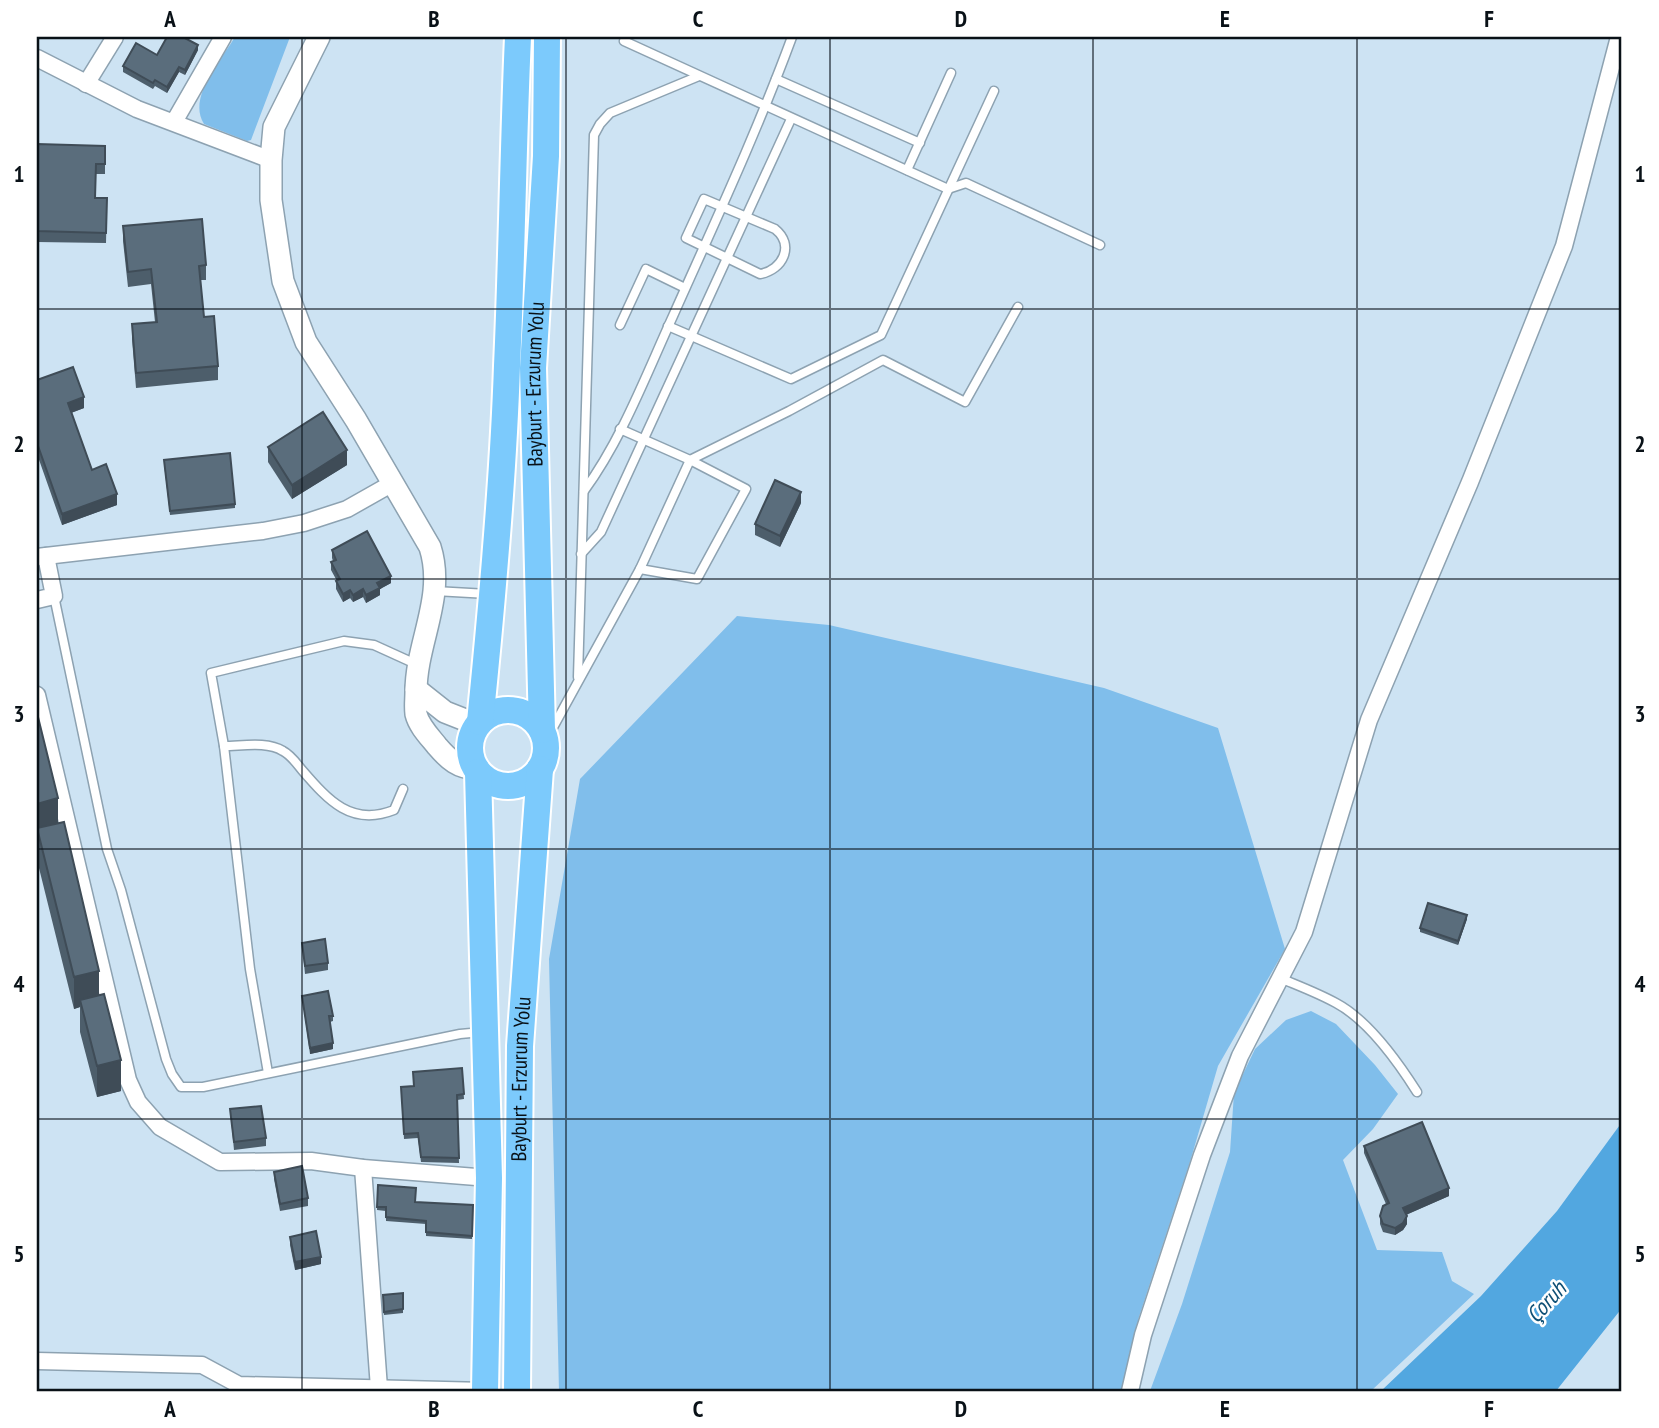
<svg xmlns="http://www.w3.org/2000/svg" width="1659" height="1428" font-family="'PT Sans Narrow',sans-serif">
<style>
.green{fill:#80beeb}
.water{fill:#52a7e0}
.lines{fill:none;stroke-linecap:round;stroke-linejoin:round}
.service-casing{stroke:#8da2b1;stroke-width:11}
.minor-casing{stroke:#8da2b1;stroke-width:19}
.tertiary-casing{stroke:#8da2b1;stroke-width:24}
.trunk-casing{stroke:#fff;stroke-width:30}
.service{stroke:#fff;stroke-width:8}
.minor{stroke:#fff;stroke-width:16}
.tertiary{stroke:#fff;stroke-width:21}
.trunk{stroke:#7ccafc;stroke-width:26}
.wall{fill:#4d5e6b}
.shaded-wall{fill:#3f4c57}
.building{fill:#5a6d7c;stroke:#3f4c57;stroke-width:2}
.grid{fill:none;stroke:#091117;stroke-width:2;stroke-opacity:0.55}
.labels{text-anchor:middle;stroke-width:5;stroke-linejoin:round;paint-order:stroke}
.street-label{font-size:21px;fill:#091117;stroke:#fff}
.water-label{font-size:23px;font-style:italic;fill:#0f5076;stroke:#fff}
.neatline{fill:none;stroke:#091117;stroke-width:2.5}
.grid-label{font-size:23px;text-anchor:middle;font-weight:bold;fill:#091117}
</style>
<rect width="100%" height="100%" fill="#cde3f3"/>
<g class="green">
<path d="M 235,37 L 290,37 L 251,140 L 247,141 L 204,124 C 187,98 221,60 235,37 Z"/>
<path d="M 737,616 L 829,625 L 1104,688 L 1218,728 L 1285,949 L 1218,1066 L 1190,1162 L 1139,1317 L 1121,1391 L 559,1391 L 549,959 L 580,779 Z"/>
<path d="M 1311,1011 L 1336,1024 L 1375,1065 L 1398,1094 L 1373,1129 L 1343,1160 L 1377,1250 L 1442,1252 L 1452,1281 L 1474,1294 L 1371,1391 L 1150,1391 L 1182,1304 L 1230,1152 L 1234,1093 L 1255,1049 L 1286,1020 Z"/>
</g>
<path class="water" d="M 1622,1122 L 1622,1308 L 1556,1391 L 1381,1391 L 1481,1296 L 1557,1211 Z"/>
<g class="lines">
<g class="service-casing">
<g id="service">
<path d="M 624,41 L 948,189 L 966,183 L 1100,245"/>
<path d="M 776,79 L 920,143"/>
<path d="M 907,170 L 951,73"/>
<path d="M 704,199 L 775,229 C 795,245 783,270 760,274 L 686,238 Z"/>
<path d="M 620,325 L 646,269 L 685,288"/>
<path d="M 668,326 L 791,379 L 881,335 L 994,91"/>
<path d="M 620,429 L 690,460 L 746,489 L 697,579 L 640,569"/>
<path d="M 584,491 C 622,439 646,375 673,316 C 714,224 757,132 792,37"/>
<path d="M 581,554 L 601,532 L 791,119"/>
<path d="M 435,591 L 488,594"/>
<path d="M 54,596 L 107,849 L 121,890 L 166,1059 L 172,1074 L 181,1087 L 203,1087 L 460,1034 L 482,1032"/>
<path d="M 578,677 L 594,135 L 600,124 L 610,113 L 699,76"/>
<path d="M 551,731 L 640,569 L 690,460 L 789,411 L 883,360 L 965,402 L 1018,307"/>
<path d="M 224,746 C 242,746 267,741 283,751 C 291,755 297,764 302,770 C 328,800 351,827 394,810 L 403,789"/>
<path d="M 1280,978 C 1299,986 1318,993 1336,1003 C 1368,1020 1398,1062 1417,1092"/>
<path d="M 268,1073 L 250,969 L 224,746 L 211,673 L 344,641 L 374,645 L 418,665"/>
</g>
</g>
<g class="minor-casing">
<g id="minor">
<path d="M 37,58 L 137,109 L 271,160"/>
<path d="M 86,84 L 115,37"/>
<path d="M 174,122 L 223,37"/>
<path d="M 37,557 L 263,531 L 304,523 L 347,509 L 393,483"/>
<path d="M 37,600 L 54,596 L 46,556"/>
<path d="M 37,695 L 128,1080 L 138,1102 L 160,1127 L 220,1162 L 311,1161 L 363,1168 L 489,1178"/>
<path d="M 363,1168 L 379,1388"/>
<path d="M 37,1361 L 202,1365 L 239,1385 L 485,1391"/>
<path d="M 1130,1391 L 1143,1335 L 1202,1155 L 1240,1056 L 1304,932 L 1369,720 L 1470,482 L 1564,246 L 1619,37"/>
</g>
</g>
<g class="tertiary-casing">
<g id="tertiary">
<path d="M 319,37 L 274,127 L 271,160 L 271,200 L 283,281 L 306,342 L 356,420 L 430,547 C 446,597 416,642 416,692 C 416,699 415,707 416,714 C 419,726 429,736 437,746 C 449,760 458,768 477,769"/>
<path d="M 416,689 L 445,712 L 478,725"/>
</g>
</g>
<g class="trunk-casing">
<g id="trunk">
<circle cx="508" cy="748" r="38"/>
<path d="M 480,722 C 492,604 503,485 507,366 C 512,257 513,147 518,37"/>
<path id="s1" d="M 542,730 L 533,368 L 546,156 L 547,37"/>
<path d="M 478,772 L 489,1178 L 485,1391"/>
<path id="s2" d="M 517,1391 L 520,1046 L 540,769"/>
</g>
</g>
<use href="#service" class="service"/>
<use href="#minor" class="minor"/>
<use href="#tertiary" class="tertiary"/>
<use href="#trunk" class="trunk"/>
</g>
<g class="wall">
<path d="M 198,50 L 185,75 L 179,72 L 167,93 L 155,86 L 153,89 L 123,72 L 123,66 L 157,55 Z"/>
<path d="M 37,144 L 105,146 L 105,174 L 96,174 L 95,198 L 107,198 L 106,243 L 37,242 Z"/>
<path d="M 123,226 L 206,265 L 206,280 L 200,280 L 204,317 L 218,366 L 218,380 L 136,388 L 132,339 L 132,324 L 155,322 L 151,284 L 128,287 L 123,241 Z"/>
<path d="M 37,380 L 84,408 L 71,413 L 92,470 L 117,505 L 62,525 L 37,454 Z"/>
<path d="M 268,447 L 347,465 L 292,499 L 268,462 Z"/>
<path d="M 164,464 L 235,504 L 235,508 L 170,515 Z"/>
<path d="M 801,503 L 780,547 L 755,535 L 755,524 Z"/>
<path d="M 332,550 L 391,583 L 380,589 L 380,595 L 366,603 L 363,597 L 353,602 L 350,598 L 343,602 L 336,589 L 336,581 L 337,581 L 331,570 L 331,562 L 333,561 L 332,558 Z"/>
<path d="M 37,713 L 58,823 L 121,1091 L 97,1097 L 80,1032 L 80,1007 L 74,1009 L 37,860 Z"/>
<path d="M 1467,919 L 1458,945 L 1420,932 L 1420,928 Z"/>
<path d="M 302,943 L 328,963 L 328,970 L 305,974 Z"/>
<path d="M 302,996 L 333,1016 L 333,1021 L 330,1022 L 333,1049 L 310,1054 Z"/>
<path d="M 462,1068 L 464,1099 L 457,1100 L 459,1163 L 421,1162 L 418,1138 L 404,1139 L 401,1087 L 414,1086 Z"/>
<path d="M 230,1109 L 266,1138 L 266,1146 L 234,1150 Z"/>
<path d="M 1364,1146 L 1449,1196 L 1406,1215 L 1407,1224 L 1403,1230 L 1395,1235 L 1383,1232 L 1380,1224 L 1380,1216 L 1386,1204 L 1364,1153 Z"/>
<path d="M 274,1172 L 308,1198 L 308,1206 L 280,1211 L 274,1179 Z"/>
<path d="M 378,1185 L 415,1202 L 473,1205 L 472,1239 L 426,1236 L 426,1224 L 386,1221 L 386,1211 L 377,1210 Z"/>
<path d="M 290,1237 L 321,1264 L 295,1270 L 290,1245 Z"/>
<path d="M 403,1293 L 403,1313 L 384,1315 L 383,1295 Z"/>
</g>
<g class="shaded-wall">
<path d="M 198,45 L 198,50 L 185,75 L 185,70 Z"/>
<path d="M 179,67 L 179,72 L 167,93 L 167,87 Z"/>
<path d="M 84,397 L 84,408 L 68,414 L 68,403 Z"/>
<path d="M 347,450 L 347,465 L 292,499 L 292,485 Z"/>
<path d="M 801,492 L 801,503 L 780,547 L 780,536 Z"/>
<path d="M 117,494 L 117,505 L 62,525 L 62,514 Z"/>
<path d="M 391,576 L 391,583 L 380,589 L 380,595 L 366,603 L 366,595 L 377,583 Z"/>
<path d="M 363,589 L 363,597 L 353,602 L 353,595 Z"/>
<path d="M 350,590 L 350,598 L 343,602 L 343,594 Z"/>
<path d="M 58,798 L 58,830 L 37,828 L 37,835 L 37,804 Z"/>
<path d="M 1467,915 L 1467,919 L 1458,945 L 1458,941 Z"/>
<path d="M 99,971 L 99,1003 L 80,1000 L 80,1007 L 74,1009 L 74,977 Z"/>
<path d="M 333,1043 L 333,1049 L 310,1054 L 310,1048 Z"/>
<path d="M 121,1060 L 121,1091 L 97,1097 L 97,1066 Z"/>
<path d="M 1449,1188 L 1449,1196 L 1403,1216 L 1403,1208 Z"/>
<path d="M 1407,1216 L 1407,1224 L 1403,1230 L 1395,1235 L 1395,1228 Z"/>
<path d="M 321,1257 L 321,1264 L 295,1270 L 295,1262 Z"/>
</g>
<g class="building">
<path d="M 167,37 L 183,37 L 198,45 L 185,70 L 179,67 L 167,87 L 155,80 L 153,83 L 123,66 L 136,43 L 157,55 Z"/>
<path d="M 37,144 L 105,146 L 105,164 L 96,164 L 95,198 L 107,198 L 106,233 L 37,231 Z"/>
<path d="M 202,219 L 206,265 L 199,266 L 204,317 L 214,316 L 218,366 L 136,373 L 132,324 L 157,322 L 151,269 L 128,272 L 123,226 Z"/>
<path d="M 73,367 L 84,397 L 68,403 L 92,470 L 106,464 L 117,494 L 62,514 L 37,443 L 37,380 Z"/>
<path d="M 323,412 L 347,450 L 292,485 L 268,447 Z"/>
<path d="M 230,453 L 235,504 L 170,511 L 164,460 Z"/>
<path d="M 775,480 L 801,492 L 780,536 L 755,524 Z"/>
<path d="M 367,531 L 391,576 L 377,583 L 380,588 L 366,595 L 363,589 L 353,595 L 350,590 L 343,594 L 336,581 L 340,579 L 331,562 L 336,560 L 332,550 Z"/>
<path d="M 37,713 L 58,798 L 37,804 Z"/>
<path d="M 64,822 L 99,971 L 74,977 L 37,828 Z"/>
<path d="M 1428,903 L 1467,915 L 1458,941 L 1420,928 Z"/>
<path d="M 325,939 L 328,963 L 305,966 L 302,943 Z"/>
<path d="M 328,991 L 333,1016 L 329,1016 L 333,1043 L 310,1048 L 302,996 Z"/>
<path d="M 104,994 L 121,1060 L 97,1066 L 80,1000 Z"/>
<path d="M 462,1068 L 464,1094 L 457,1095 L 459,1158 L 421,1157 L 418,1133 L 404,1134 L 401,1087 L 414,1086 L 413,1072 Z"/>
<path d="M 261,1106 L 266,1138 L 234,1142 L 230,1109 Z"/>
<path d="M 1422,1122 L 1449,1188 L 1403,1208 L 1407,1216 L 1403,1223 L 1395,1228 L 1383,1224 L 1380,1216 L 1383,1206 L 1389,1203 L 1364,1146 Z"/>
<path d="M 302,1166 L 308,1198 L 280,1204 L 274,1172 Z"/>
<path d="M 378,1185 L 416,1188 L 415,1202 L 473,1205 L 472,1236 L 426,1232 L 426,1221 L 386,1217 L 386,1207 L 377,1207 Z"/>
<path d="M 316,1231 L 321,1257 L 295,1262 L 290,1237 Z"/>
<path d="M 403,1293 L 403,1309 L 384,1312 L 383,1295 Z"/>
</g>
<path class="grid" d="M 302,37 L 302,1391M 566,37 L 566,1391M 830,37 L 830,1391M 1093,37 L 1093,1391M 1357,37 L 1357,1391M 37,309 L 1622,309M 37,579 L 1622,579M 37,849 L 1622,849M 37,1119 L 1622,1119"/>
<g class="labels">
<g class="street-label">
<text dy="7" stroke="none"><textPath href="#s1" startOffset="346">Bayburt - Erzurum Yolu</textPath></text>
<text dy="7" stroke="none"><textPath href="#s2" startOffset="312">Bayburt - Erzurum Yolu</textPath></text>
</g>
<g class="water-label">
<text transform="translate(1546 1302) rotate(-48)" y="8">Çoruh</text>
</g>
</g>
<rect width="1659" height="1428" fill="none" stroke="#ffffff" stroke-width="77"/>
<rect x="38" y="38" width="1582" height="1352" class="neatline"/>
<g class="grid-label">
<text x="170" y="27">A</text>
<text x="434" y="27">B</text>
<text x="698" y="27">C</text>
<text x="961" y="27">D</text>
<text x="1225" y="27">E</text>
<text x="1489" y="27">F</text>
<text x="19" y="182">1</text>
<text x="1640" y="182">1</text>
<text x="19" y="452">2</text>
<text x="1640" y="452">2</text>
<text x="19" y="722">3</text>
<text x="1640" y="722">3</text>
<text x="19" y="992">4</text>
<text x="1640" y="992">4</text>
<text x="19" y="1262">5</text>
<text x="1640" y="1262">5</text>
<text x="170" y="1417">A</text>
<text x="434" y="1417">B</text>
<text x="698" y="1417">C</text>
<text x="961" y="1417">D</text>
<text x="1225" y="1417">E</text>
<text x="1489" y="1417">F</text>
</g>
</svg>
